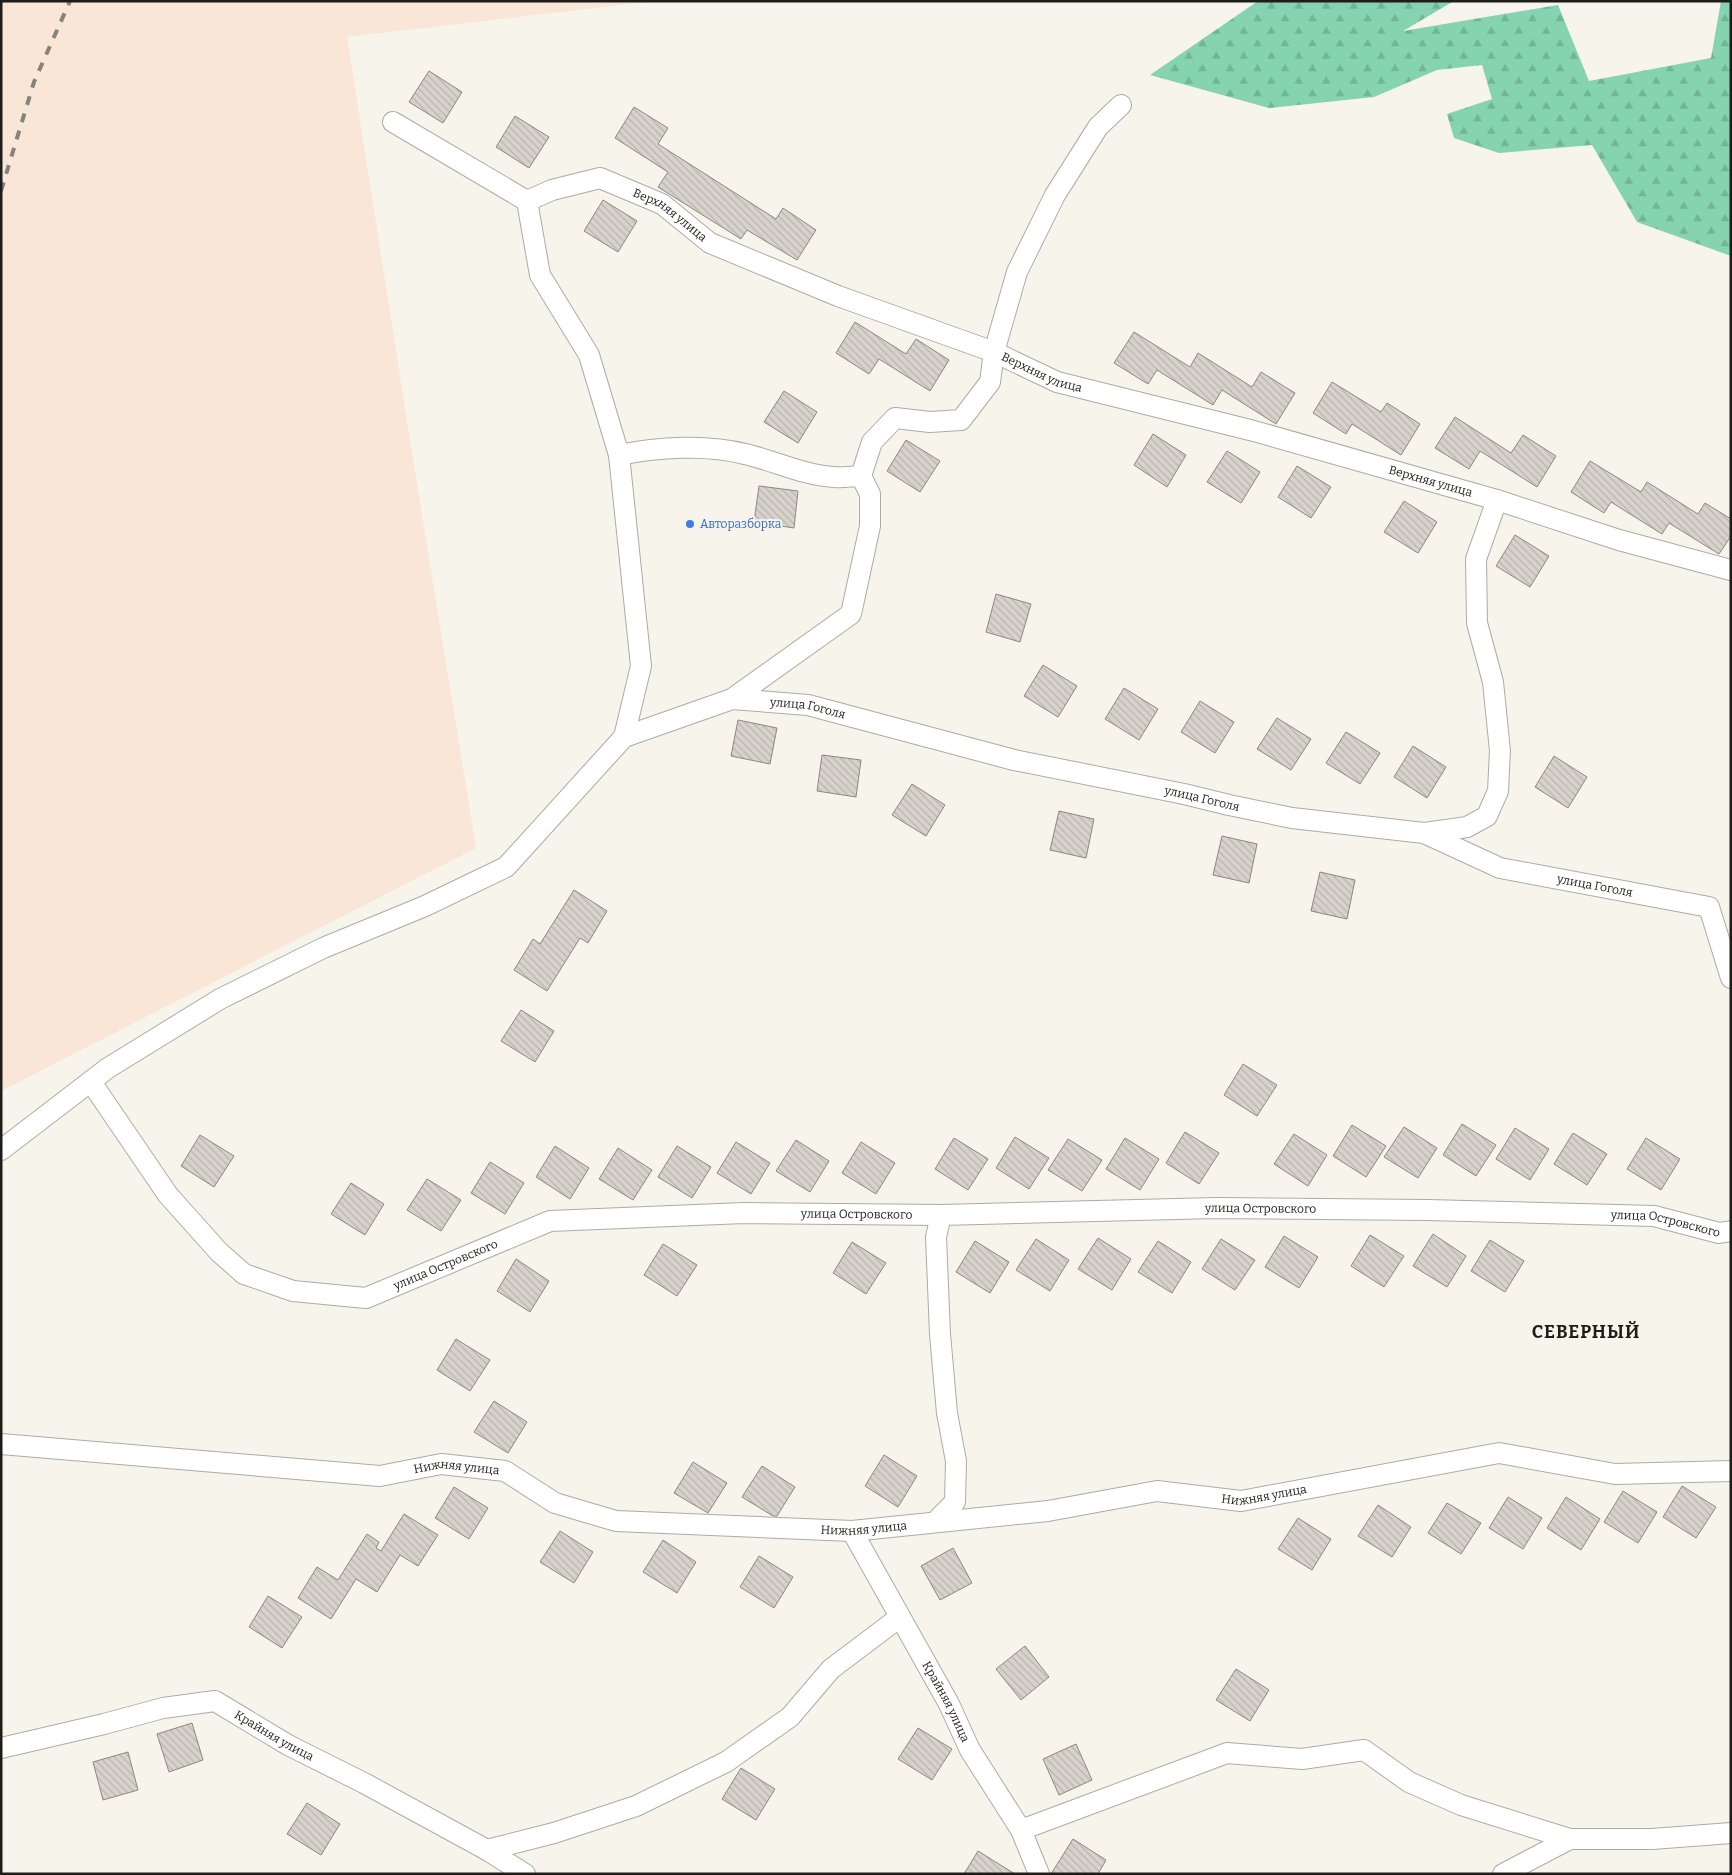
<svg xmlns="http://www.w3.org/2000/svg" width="1732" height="1875" font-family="Bitter,serif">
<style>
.industrial{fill:#fae6d6}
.forest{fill:url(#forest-firs)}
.building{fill:url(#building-back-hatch);stroke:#8c8881}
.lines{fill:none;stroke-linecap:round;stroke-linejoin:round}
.minor-casing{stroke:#aeaba4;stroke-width:22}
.minor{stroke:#fff;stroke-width:20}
.rail{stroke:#85837d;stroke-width:4;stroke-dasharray:9 9;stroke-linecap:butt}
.shop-dot{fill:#3f7fe0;stroke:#f7f4eb;stroke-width:2}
.labels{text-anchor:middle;stroke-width:4;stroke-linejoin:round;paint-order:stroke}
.street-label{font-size:12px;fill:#1e1d1a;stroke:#f7f4eb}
.shop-label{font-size:12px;fill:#366cbe;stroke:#f7f4eb;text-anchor:start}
.district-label{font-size:18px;font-weight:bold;letter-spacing:1px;fill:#1e1d1a;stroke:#f7f4eb}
</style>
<defs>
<pattern id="forest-firs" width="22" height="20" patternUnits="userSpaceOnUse" patternTransform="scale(1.25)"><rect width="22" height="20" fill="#85d3af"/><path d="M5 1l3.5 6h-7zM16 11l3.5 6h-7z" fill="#72b596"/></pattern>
<pattern id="building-back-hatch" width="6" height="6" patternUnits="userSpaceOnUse" patternTransform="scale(1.25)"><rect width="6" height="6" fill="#d7d2cb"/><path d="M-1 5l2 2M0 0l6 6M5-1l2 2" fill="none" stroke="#b8b4ae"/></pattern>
</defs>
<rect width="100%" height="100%" fill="#f7f4eb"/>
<path class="industrial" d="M 1,1 L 657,1 L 347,37 L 413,459 L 476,848 L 1,1091 Z"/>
<path class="forest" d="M 1258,1 L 1454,1 L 1403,31 L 1558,5 L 1589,81 L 1711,58 L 1721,1 L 1731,1 L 1731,256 L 1637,222 L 1592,145 L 1499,153 L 1454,138 L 1447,114 L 1492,99 L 1482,65 L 1437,70 L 1374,97 L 1269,108 L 1150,75 Z"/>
<g class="building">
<path d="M 429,71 L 462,92 L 443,123 L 409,102 Z"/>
<path d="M 634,107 L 668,128 L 658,144 L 776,219 L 783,208 L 816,230 L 797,260 L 747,230 L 741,239 L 658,187 L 668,172 L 615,138 Z"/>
<path d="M 515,116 L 549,137 L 529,168 L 496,147 Z"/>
<path d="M 603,200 L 637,221 L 618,252 L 584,231 Z"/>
<path d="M 855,322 L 906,354 L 916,339 L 949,360 L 930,391 L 879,359 L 869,374 L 836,353 Z"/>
<path d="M 1134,332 L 1190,367 L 1198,353 L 1252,387 L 1261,372 L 1295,393 L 1276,424 L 1222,390 L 1213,405 L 1157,370 L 1148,384 L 1114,363 Z"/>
<path d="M 1332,382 L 1381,412 L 1387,403 L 1420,424 L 1401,455 L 1352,424 L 1346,434 L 1313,413 Z"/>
<path d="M 784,391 L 817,412 L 798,443 L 764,422 Z"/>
<path d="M 1455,417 L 1511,453 L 1523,435 L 1556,456 L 1537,487 L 1480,451 L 1469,469 L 1435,448 Z"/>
<path d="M 1153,434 L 1186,455 L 1167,487 L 1134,465 Z"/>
<path d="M 906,440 L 940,461 L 920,492 L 887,471 Z"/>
<path d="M 1227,451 L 1260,472 L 1241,503 L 1207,482 Z"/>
<path d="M 1590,461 L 1641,492 L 1647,482 L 1698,514 L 1705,503 L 1731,519 L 1731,536 L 1719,554 L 1669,523 L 1662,534 L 1611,502 L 1604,513 L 1571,492 Z"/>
<path d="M 1297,466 L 1331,487 L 1311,518 L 1278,497 Z"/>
<path d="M 759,486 L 798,491 L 794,528 L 754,522 Z"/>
<path d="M 1404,501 L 1437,522 L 1418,553 L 1384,532 Z"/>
<path d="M 1515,535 L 1549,556 L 1530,587 L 1496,566 Z"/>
<path d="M 996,594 L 1031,604 L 1020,642 L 986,632 Z"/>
<path d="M 1043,665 L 1077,686 L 1058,717 L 1024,696 Z"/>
<path d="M 1124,688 L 1158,709 L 1139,740 L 1105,719 Z"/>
<path d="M 1200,701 L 1234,722 L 1215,753 L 1181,732 Z"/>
<path d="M 1277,718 L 1311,739 L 1291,770 L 1257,749 Z"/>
<path d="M 738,720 L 777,728 L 770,764 L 731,756 Z"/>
<path d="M 1346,732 L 1380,753 L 1360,784 L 1326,763 Z"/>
<path d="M 1413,746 L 1446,767 L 1427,798 L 1394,777 Z"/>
<path d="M 822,755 L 861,760 L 856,797 L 817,791 Z"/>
<path d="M 1554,756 L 1587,777 L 1568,808 L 1535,787 Z"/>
<path d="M 912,784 L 945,805 L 926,836 L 892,815 Z"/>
<path d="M 1059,811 L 1094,819 L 1086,858 L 1050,850 Z"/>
<path d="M 1222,836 L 1257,844 L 1249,883 L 1213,875 Z"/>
<path d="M 1320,872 L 1355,880 L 1347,919 L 1311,911 Z"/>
<path d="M 574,890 L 607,911 L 588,943 L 580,938 L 547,991 L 514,970 L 533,939 L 540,944 Z"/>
<path d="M 521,1010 L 554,1031 L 535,1062 L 501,1041 Z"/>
<path d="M 1243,1064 L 1277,1085 L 1257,1116 L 1224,1095 Z"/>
<path d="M 1462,1124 L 1496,1145 L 1476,1176 L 1443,1155 Z"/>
<path d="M 1352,1125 L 1386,1146 L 1366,1177 L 1333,1156 Z"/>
<path d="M 1404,1127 L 1437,1148 L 1418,1178 L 1384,1157 Z"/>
<path d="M 1515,1128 L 1549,1149 L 1530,1180 L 1496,1159 Z"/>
<path d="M 1185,1132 L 1219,1153 L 1199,1184 L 1166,1163 Z"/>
<path d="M 1573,1133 L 1607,1154 L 1587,1185 L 1554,1164 Z"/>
<path d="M 1294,1134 L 1327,1155 L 1308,1186 L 1274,1164 Z"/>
<path d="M 200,1135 L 234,1156 L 214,1187 L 181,1166 Z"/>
<path d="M 1015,1137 L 1049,1158 L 1029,1189 L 996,1168 Z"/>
<path d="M 954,1138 L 988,1159 L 968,1190 L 935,1169 Z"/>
<path d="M 1125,1138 L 1159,1159 L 1140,1190 L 1106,1169 Z"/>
<path d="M 1646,1138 L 1680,1159 L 1661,1190 L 1627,1169 Z"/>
<path d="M 1068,1139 L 1102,1160 L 1082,1191 L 1048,1170 Z"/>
<path d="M 796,1140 L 829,1161 L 810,1192 L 776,1171 Z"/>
<path d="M 736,1142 L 770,1163 L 751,1194 L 717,1173 Z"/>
<path d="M 861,1142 L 895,1163 L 876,1194 L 842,1173 Z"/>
<path d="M 555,1146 L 589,1168 L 570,1199 L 536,1177 Z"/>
<path d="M 677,1146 L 711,1167 L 692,1198 L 658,1177 Z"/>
<path d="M 618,1148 L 652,1170 L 633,1200 L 599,1179 Z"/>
<path d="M 490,1162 L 524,1183 L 505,1214 L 471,1193 Z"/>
<path d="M 427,1179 L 461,1200 L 441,1231 L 407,1210 Z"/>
<path d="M 351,1183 L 384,1204 L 365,1235 L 331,1214 Z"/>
<path d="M 1433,1234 L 1466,1256 L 1447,1287 L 1413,1266 Z"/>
<path d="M 1370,1235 L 1404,1256 L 1384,1287 L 1351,1266 Z"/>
<path d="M 1284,1236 L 1318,1257 L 1299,1288 L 1265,1267 Z"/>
<path d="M 1098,1238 L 1131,1259 L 1112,1290 L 1078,1269 Z"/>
<path d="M 1036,1239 L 1069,1260 L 1050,1291 L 1016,1270 Z"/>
<path d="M 1221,1239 L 1255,1260 L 1235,1290 L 1202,1269 Z"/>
<path d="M 1490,1240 L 1524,1261 L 1505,1292 L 1471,1271 Z"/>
<path d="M 975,1241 L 1009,1262 L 990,1293 L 956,1272 Z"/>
<path d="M 1158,1241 L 1191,1262 L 1172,1293 L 1138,1272 Z"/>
<path d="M 852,1242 L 886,1263 L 866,1294 L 833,1273 Z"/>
<path d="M 663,1244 L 697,1265 L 677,1296 L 644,1275 Z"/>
<path d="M 516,1259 L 549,1281 L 530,1312 L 497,1291 Z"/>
<path d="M 456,1339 L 490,1360 L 470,1391 L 437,1370 Z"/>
<path d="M 494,1401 L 527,1422 L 508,1453 L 474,1432 Z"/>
<path d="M 884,1455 L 917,1476 L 898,1507 L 865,1486 Z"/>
<path d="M 693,1462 L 727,1483 L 708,1513 L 674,1493 Z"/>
<path d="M 762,1466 L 795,1487 L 777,1516 L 773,1516 L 742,1497 Z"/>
<path d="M 1682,1486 L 1716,1507 L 1696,1538 L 1663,1517 Z"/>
<path d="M 454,1487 L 488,1508 L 469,1539 L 435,1518 Z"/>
<path d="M 1623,1491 L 1657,1512 L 1638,1543 L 1604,1522 Z"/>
<path d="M 1508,1497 L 1542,1518 L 1523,1549 L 1489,1528 Z"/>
<path d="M 1566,1497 L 1600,1519 L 1581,1550 L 1547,1528 Z"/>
<path d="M 1447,1503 L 1481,1523 L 1461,1554 L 1428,1533 Z"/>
<path d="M 1378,1505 L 1411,1527 L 1392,1557 L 1358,1536 Z"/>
<path d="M 404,1514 L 438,1535 L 418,1566 L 400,1555 L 377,1592 L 356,1579 L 331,1619 L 298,1598 L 317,1567 L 338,1580 L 367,1534 L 379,1542 L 376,1548 L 381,1551 Z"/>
<path d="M 1298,1518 L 1331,1539 L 1312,1570 L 1278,1549 Z"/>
<path d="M 560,1531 L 593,1552 L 574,1583 L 540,1562 Z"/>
<path d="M 663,1540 L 696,1562 L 677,1593 L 643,1572 Z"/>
<path d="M 953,1548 L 972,1583 L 940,1600 L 921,1566 Z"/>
<path d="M 759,1556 L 793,1577 L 774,1608 L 740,1587 Z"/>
<path d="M 268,1596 L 302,1617 L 282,1648 L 249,1627 Z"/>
<path d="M 1025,1646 L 1049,1677 L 1021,1700 L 996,1669 Z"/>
<path d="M 1236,1669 L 1269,1690 L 1250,1721 L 1216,1700 Z"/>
<path d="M 192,1723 L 203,1760 L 169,1772 L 157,1734 Z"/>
<path d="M 918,1728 L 952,1749 L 932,1780 L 898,1759 Z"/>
<path d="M 1076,1744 L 1092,1780 L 1059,1795 L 1043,1759 Z"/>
<path d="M 128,1752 L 138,1790 L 103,1800 L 93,1762 Z"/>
<path d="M 741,1768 L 775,1789 L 756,1820 L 722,1799 Z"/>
<path d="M 307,1803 L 340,1824 L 321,1855 L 287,1834 Z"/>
<path d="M 1073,1839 L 1106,1860 L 1098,1874 L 1051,1874 Z"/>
<path d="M 978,1851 L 1015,1874 L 964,1874 Z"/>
</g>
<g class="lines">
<g class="minor-casing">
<g id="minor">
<path id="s1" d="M 393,122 L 527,201 L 552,190 L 600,178 L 662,204 L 710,243 L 838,296 L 994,352 L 1057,382 L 1254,431 L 1497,500 L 1619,540 L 1731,570"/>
<path d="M 619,455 C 658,447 707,444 745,454 C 775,461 803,475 834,477 C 843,478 853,476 861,476"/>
<path d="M 732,699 L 851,614 L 870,526 L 870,494 L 861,476 L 872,442 L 895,418 L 930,422 L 961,420 L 990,382 L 994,352 L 1017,272 L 1055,195 L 1098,127 L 1121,105"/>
<path id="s2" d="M 624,737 L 732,699 L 808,705 L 1014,760 L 1184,794 L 1229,805 L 1292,818 L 1424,833 L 1500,868 L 1709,907 L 1731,978"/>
<path d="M 1425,833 L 1467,827 L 1487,816 L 1498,791 L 1500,751 L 1493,682 L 1477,623 L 1476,559 L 1497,500"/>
<path id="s3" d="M 91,1082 L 168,1195 L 219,1252 L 244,1274 L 293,1291 L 366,1298 L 550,1221 L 744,1213 L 941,1215 L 1216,1208 L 1427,1210 L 1654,1216 L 1719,1233 L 1731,1231"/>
<path d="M 1,1150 L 108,1068 L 220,999 L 323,948 L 425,906 L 506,867 L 624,737 L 641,666 L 619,455 L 589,355 L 540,275 L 527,201"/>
<path id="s4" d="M 1,1444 L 380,1476 L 441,1464 L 505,1471 L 555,1503 L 616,1521 L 852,1531 L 1048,1511 L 1157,1491 L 1241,1501 L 1499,1453 L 1615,1474 L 1731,1471"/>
<path d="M 935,1522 L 955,1502 L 956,1461 L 947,1413 L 940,1334 L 936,1237 L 941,1215"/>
<path id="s5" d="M 852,1531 L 949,1704 L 970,1750 L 1021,1830 L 1039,1874"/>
<path id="s6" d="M 1,1748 L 104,1724 L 163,1708 L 215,1701 L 288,1745 L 364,1783 L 487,1850 L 525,1874"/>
<path d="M 1021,1830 L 1227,1753 L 1302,1759 L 1364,1750 L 1409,1782 L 1461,1805 L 1570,1839 L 1503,1874"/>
<path d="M 1570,1839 L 1652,1839 L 1731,1833"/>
<path d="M 487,1850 L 554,1833 L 636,1806 L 726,1762 L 790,1717 L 831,1669 L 900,1617"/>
</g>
</g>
<use href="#minor" class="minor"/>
<path class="rail" d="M 1,191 L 34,82 L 70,1"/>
</g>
<circle class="shop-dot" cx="690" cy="524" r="5"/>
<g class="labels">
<g class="street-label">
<text dy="4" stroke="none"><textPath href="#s1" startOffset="312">Верхняя улица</textPath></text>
<text dy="4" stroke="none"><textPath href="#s1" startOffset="718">Верхняя улица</textPath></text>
<text dy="4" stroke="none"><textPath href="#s1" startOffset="1122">Верхняя улица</textPath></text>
<text dy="4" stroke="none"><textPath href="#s2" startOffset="191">улица Гоголя</textPath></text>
<text dy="4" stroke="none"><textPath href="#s2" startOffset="596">улица Гоголя</textPath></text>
<text dy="4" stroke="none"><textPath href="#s2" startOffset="1001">улица Гоголя</textPath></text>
<text dy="4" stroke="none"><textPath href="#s3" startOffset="1282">улица Островского</textPath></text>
<text dy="4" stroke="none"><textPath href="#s3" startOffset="878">улица Островского</textPath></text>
<text dy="4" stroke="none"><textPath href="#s3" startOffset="1688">улица Островского</textPath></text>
<text dy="4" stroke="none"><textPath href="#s3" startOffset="458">улица Островского</textPath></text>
<text dy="4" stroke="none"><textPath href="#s4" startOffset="458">Нижняя улица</textPath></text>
<text dy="4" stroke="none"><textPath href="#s4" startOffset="1282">Нижняя улица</textPath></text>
<text dy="4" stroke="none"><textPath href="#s4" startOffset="878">Нижняя улица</textPath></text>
<text dy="4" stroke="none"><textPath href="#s5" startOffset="195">Крайняя улица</textPath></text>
<text dy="4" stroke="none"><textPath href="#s6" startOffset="288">Крайняя улица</textPath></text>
</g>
<g class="shop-label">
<text x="700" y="528">Авторазборка</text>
</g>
<g class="district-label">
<text x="1586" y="1338">СЕВЕРНЫЙ</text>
</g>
</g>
<rect width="1732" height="1875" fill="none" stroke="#1e1d1a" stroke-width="5"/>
</svg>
